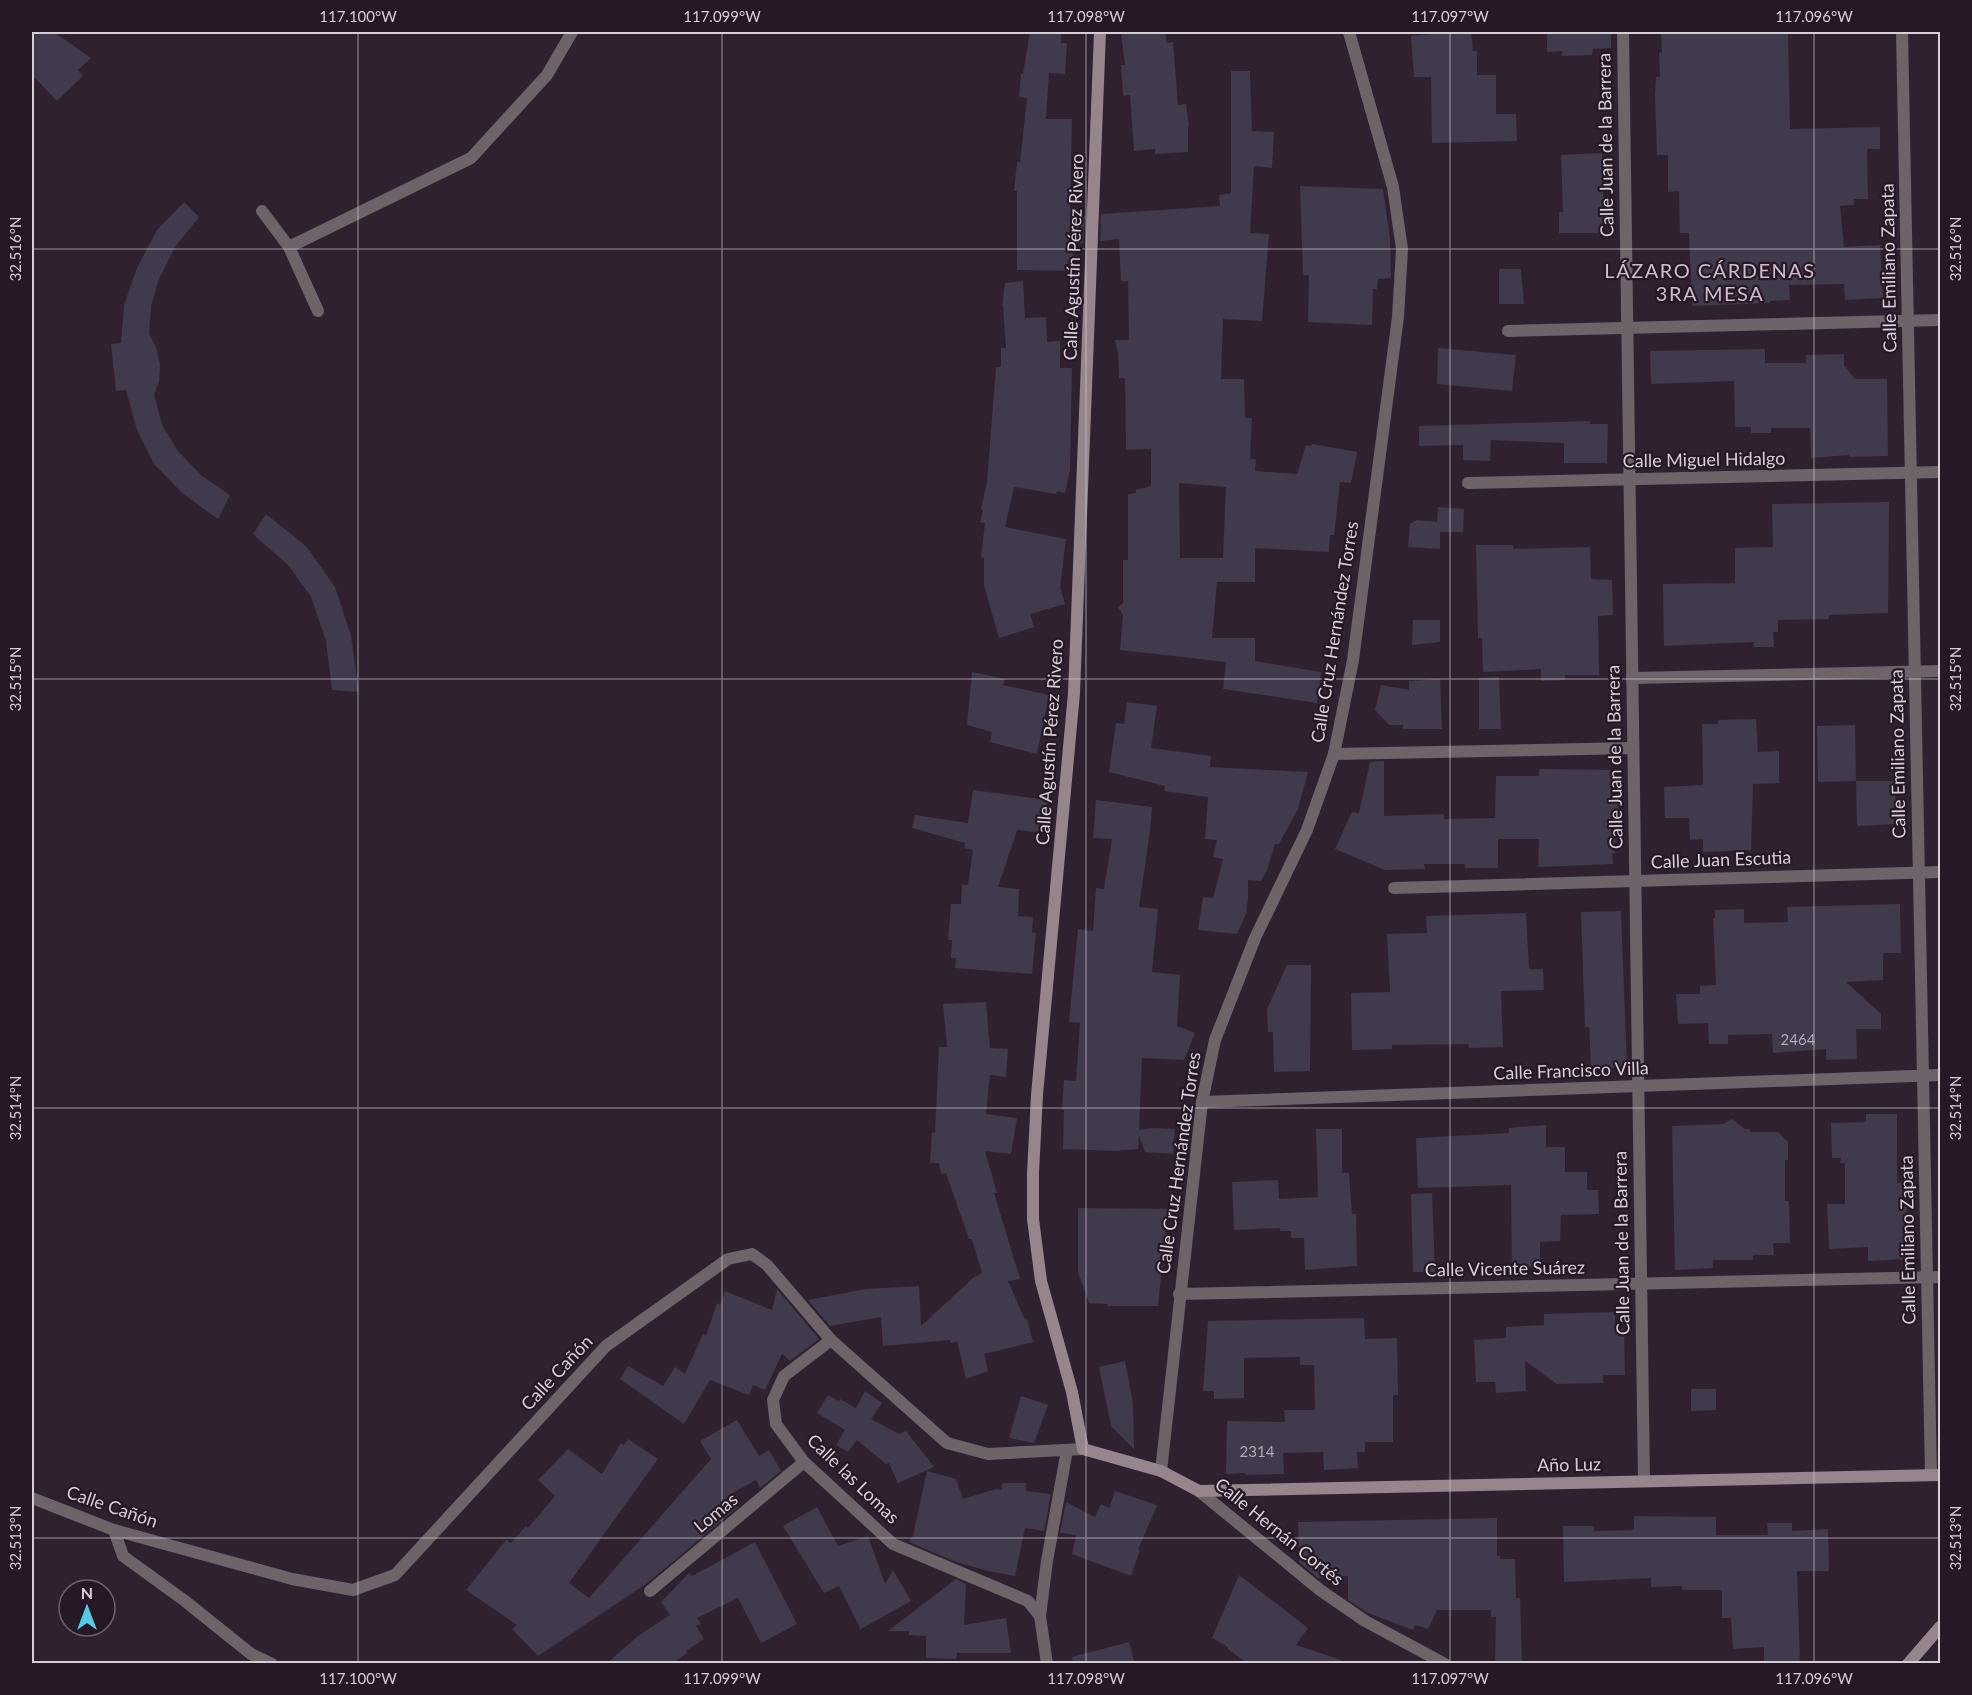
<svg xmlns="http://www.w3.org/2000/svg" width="1972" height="1695" font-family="Lato,sans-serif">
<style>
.building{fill:#41394c;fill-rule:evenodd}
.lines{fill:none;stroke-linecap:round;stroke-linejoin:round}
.service{stroke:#6e6368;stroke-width:12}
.minor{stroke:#6e6368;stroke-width:12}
.secondary{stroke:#96858d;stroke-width:12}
.ticks{fill:none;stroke:#d8ced8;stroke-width:1.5;stroke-opacity:0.45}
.labels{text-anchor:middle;stroke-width:4.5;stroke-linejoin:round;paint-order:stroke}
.number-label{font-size:15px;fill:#b2a9b5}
.street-label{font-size:18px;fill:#d8ced8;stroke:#261826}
.neighbourhood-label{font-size:20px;letter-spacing:1.5px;fill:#cfbccf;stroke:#261826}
.neatline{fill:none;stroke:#d8ced8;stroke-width:2}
.ticks-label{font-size:15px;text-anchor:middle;fill:#d8ced8}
</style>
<rect width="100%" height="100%" fill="#302130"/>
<g class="building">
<path d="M 32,32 L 54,32 L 91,58 L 78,70 L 83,76 L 57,101 L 32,75 Z"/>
<path d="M 1030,32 L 1061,32 L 1061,43 L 1067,43 L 1065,74 L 1049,73 L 1046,119 L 1072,119 L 1070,208 L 1074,208 L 1074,216 L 1085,216 L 1083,243 L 1073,244 L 1073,271 L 1017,270 L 1017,191 L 1014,191 L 1017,162 L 1020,162 L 1027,98 L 1019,97 L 1021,74 L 1023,74 Z"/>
<path d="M 1121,32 L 1165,32 L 1167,43 L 1173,42 L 1178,105 L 1186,104 L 1189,126 L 1188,126 L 1188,152 L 1155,154 L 1155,149 L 1134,151 L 1130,95 L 1123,96 L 1121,65 L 1125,65 Z"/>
<path d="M 1443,32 L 1471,32 L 1473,51 L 1477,51 L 1477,75 L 1496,75 L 1496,114 L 1516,114 L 1517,141 L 1432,143 L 1431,77 L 1414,77 L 1411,36 L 1443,33 Z"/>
<path d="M 1547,32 L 1611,32 L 1611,48 L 1593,49 L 1592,55 L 1562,56 L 1562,51 L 1547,52 Z"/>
<path d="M 1661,32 L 1788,32 L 1790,129 L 1880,127 L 1880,149 L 1867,149 L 1868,199 L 1854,199 L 1854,205 L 1840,206 L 1844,247 L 1880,245 L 1883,298 L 1845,300 L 1844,284 L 1789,285 L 1790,300 L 1770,301 L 1770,303 L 1692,306 L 1689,233 L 1680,233 L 1679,191 L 1668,192 L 1668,155 L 1657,155 L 1655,95 L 1656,77 L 1660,77 L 1659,53 L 1662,52 Z"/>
<path d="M 1231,71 L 1250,71 L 1252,131 L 1274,132 L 1272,168 L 1254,166 L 1250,233 L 1269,234 L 1262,321 L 1223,319 L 1221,379 L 1244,379 L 1245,418 L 1252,418 L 1250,459 L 1256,459 L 1255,471 L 1297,474 L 1306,445 L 1311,446 L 1312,444 L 1357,452 L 1351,483 L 1340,482 L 1334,535 L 1330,535 L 1329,552 L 1255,548 L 1255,582 L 1217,582 L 1212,638 L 1255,638 L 1255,661 L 1321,672 L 1317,703 L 1223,689 L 1226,662 L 1120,650 L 1123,615 L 1118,607 L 1123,603 L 1123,560 L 1128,560 L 1128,494 L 1136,493 L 1136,490 L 1151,486 L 1151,449 L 1126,450 L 1125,378 L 1119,378 L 1118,352 L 1115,340 L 1129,340 L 1128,281 L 1121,281 L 1119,239 L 1100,241 L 1101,214 L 1220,206 L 1219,195 L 1231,193 ZM 1179,483 L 1226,487 L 1223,558 L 1180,558 Z"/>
<path d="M 1602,153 L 1604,233 L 1559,233 L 1559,212 L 1563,212 L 1561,155 Z"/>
<path d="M 1300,186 L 1383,189 L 1390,238 L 1391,278 L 1378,279 L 1377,289 L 1373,289 L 1372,325 L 1308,322 L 1309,275 L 1303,275 Z"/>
<path d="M 184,202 L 199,217 L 175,247 L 159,279 L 151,306 L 149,334 L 156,347 L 160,364 L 159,381 L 154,394 L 162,425 L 178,451 L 201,475 L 230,495 L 218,519 L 182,493 L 154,464 L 137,430 L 126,390 L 116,391 L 111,344 L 121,343 L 124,305 L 137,268 L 157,230 Z"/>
<path d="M 1499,269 L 1521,269 L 1524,304 L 1499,304 Z"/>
<path d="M 1023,281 L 1025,318 L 1046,317 L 1047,342 L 1060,341 L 1060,368 L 1072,368 L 1070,470 L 1065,493 L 1057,491 L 1056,494 L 1014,487 L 1005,527 L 1066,539 L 1060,587 L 1065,604 L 1030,614 L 1034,627 L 999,638 L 984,585 L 984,558 L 981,557 L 985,523 L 980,522 L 983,510 L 981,509 L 987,482 L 996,367 L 1001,367 L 1001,348 L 1006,348 L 1003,306 L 1002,306 L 1005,283 Z"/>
<path d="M 1438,348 L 1516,355 L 1512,391 L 1437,384 Z"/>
<path d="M 1765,349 L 1765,363 L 1806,363 L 1806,355 L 1844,354 L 1844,365 L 1855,379 L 1887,379 L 1888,456 L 1849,457 L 1849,455 L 1811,458 L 1810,428 L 1771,428 L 1771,433 L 1751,433 L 1751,427 L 1735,427 L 1734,381 L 1651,384 L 1650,351 Z"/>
<path d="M 1590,421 L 1590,424 L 1608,424 L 1607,463 L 1564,463 L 1564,443 L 1491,440 L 1490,461 L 1463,460 L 1463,445 L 1419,446 L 1419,426 Z"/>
<path d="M 1889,502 L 1888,613 L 1829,615 L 1829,619 L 1778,620 L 1778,632 L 1773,632 L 1774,647 L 1754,647 L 1754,642 L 1664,646 L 1663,584 L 1735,583 L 1735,548 L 1773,547 L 1772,504 Z"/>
<path d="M 1438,507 L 1464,509 L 1463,532 L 1440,532 L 1440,549 L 1408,547 L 1410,524 L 1417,520 L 1437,522 Z"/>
<path d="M 266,514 L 306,546 L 335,587 L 351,636 L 359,692 L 332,690 L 326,641 L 311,597 L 288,565 L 253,534 Z"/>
<path d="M 1476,545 L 1513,545 L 1513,549 L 1590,547 L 1591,579 L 1612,580 L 1613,615 L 1598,616 L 1599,675 L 1565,675 L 1565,680 L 1541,681 L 1541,669 L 1483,672 L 1482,638 L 1478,638 Z"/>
<path d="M 1413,620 L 1440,620 L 1440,642 L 1412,645 Z"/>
<path d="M 972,672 L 1005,679 L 1003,685 L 1049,695 L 1037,754 L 990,742 L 992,732 L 967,725 Z"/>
<path d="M 1499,677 L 1501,729 L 1479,729 L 1479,678 Z"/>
<path d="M 1440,679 L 1442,729 L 1403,729 L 1403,725 L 1389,725 L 1375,710 L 1381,685 L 1409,690 L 1409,681 Z"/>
<path d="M 1127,702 L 1157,706 L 1151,748 L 1211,756 L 1210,767 L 1308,772 L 1298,809 L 1279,844 L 1275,844 L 1267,870 L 1261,881 L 1248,880 L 1248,899 L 1246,914 L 1237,934 L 1198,930 L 1203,897 L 1213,898 L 1223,859 L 1213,857 L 1217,840 L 1205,839 L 1208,797 L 1164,791 L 1165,786 L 1109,772 L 1116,723 L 1124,724 Z"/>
<path d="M 1756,719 L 1758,752 L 1779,751 L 1779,783 L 1753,784 L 1751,850 L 1703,852 L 1703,839 L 1690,840 L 1689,818 L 1665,818 L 1664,787 L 1703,785 L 1702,724 L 1718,724 L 1718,720 Z"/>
<path d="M 1855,725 L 1856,781 L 1818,782 L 1817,726 Z"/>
<path d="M 1384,761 L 1384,816 L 1444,814 L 1444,819 L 1495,818 L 1496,776 L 1539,776 L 1539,769 L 1619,770 L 1619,816 L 1616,816 L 1615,853 L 1612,853 L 1613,864 L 1538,867 L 1539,839 L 1498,839 L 1498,868 L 1465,868 L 1465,864 L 1424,864 L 1425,869 L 1385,870 L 1335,849 L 1352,812 L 1359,813 L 1370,762 Z"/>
<path d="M 1856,781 L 1895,781 L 1896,824 L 1857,826 Z"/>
<path d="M 973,790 L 1048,800 L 1046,833 L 1017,830 L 998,887 L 1019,889 L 1018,916 L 1033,917 L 1032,933 L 1036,933 L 1032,974 L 955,968 L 956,958 L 951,958 L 952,940 L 948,940 L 951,904 L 961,904 L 962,885 L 968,885 L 973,850 L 964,848 L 965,843 L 912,828 L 915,815 L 968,823 Z"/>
<path d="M 1096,800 L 1152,807 L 1150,831 L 1139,907 L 1158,909 L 1152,972 L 1180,975 L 1177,1026 L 1195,1033 L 1184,1060 L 1142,1058 L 1139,1130 L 1154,1128 L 1175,1129 L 1173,1154 L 1145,1152 L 1139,1136 L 1138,1149 L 1115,1151 L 1063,1149 L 1064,1110 L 1062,1110 L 1064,1080 L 1076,1081 L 1080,1023 L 1069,1022 L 1078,929 L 1093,931 L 1096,888 L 1104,889 L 1112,839 L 1093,838 Z"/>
<path d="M 1900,904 L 1901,953 L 1883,953 L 1883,980 L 1846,982 L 1881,1014 L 1881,1029 L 1856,1029 L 1857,1059 L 1826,1060 L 1826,1049 L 1773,1053 L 1772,1034 L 1728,1035 L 1728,1044 L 1709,1044 L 1708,1023 L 1678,1024 L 1676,994 L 1700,994 L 1700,986 L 1716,985 L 1713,918 L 1715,918 L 1715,910 L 1744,909 L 1744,923 L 1788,922 L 1787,907 Z"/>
<path d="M 1621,911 L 1627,1068 L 1591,1068 L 1589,1027 L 1585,1027 L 1581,912 Z"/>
<path d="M 1526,913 L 1529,969 L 1543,969 L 1544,990 L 1501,991 L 1503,1047 L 1469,1048 L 1468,1044 L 1392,1045 L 1392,1049 L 1352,1050 L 1351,993 L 1390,992 L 1387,934 L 1427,933 L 1426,916 Z"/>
<path d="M 1287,965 L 1311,965 L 1310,1071 L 1274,1072 L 1273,1032 L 1268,1032 L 1267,1009 Z"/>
<path d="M 986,1002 L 990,1048 L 1008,1049 L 1006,1077 L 990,1075 L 986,1114 L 1017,1118 L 1011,1154 L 985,1151 L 997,1193 L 994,1193 L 1020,1279 L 1008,1281 L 1025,1320 L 1027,1319 L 1033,1342 L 984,1354 L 988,1371 L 966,1379 L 957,1341 L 951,1343 L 950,1340 L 883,1346 L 881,1317 L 830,1326 L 808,1300 L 866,1289 L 919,1286 L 921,1326 L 973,1278 L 982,1273 L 972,1239 L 969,1239 L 946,1173 L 941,1174 L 939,1163 L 930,1163 L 932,1132 L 935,1133 L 939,1047 L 947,1047 L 943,1004 Z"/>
<path d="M 1866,1114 L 1897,1114 L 1897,1183 L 1906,1182 L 1908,1259 L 1868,1261 L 1868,1247 L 1829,1249 L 1827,1204 L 1845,1204 L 1845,1163 L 1840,1163 L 1841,1158 L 1832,1158 L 1831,1123 L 1866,1122 Z"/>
<path d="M 1732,1119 L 1745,1129 L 1750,1129 L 1750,1132 L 1778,1132 L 1788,1142 L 1788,1160 L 1785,1160 L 1785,1201 L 1789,1201 L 1790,1243 L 1773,1243 L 1774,1255 L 1753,1255 L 1753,1260 L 1713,1260 L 1713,1268 L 1675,1270 L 1672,1126 L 1723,1124 Z"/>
<path d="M 1546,1125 L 1546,1147 L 1565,1147 L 1565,1172 L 1587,1172 L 1587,1190 L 1598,1190 L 1599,1214 L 1561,1215 L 1560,1241 L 1540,1242 L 1540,1267 L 1512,1268 L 1511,1185 L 1418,1188 L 1416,1138 L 1509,1133 L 1509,1128 Z"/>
<path d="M 1316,1129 L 1342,1129 L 1342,1173 L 1349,1173 L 1352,1214 L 1356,1214 L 1357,1266 L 1305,1270 L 1304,1238 L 1291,1238 L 1291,1231 L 1280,1231 L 1280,1228 L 1234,1230 L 1232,1182 L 1278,1180 L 1279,1199 L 1318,1197 Z"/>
<path d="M 1432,1193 L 1435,1272 L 1413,1272 L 1411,1194 Z"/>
<path d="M 1078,1208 L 1168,1209 L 1158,1306 L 1108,1306 L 1107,1304 L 1089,1303 L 1078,1272 Z"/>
<path d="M 777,1289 L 819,1339 L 790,1361 L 782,1354 L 765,1390 L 753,1385 L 749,1395 L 710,1380 L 684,1424 L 620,1379 L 628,1366 L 663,1386 L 675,1367 L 685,1374 L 703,1334 L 706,1336 L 717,1303 L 720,1305 L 725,1291 L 772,1310 Z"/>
<path d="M 1615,1312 L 1615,1329 L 1624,1329 L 1625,1375 L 1603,1375 L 1603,1383 L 1557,1384 L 1525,1361 L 1526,1391 L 1496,1393 L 1495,1382 L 1476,1382 L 1474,1340 L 1506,1338 L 1506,1327 L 1544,1325 L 1544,1314 Z"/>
<path d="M 1364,1318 L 1365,1339 L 1397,1338 L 1398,1395 L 1393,1395 L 1393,1442 L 1365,1442 L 1365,1452 L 1357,1452 L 1358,1468 L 1324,1470 L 1323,1452 L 1283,1453 L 1284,1474 L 1245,1475 L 1245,1473 L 1226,1474 L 1227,1421 L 1285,1422 L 1284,1410 L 1315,1410 L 1314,1365 L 1300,1365 L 1300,1357 L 1244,1358 L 1244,1398 L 1214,1399 L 1214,1391 L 1203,1391 L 1208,1321 Z"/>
<path d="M 1125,1361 L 1133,1403 L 1134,1449 L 1111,1426 L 1099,1367 Z"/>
<path d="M 1691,1389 L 1716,1389 L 1716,1410 L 1691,1411 Z"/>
<path d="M 865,1391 L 882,1403 L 871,1419 L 899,1434 L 906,1431 L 934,1467 L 898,1483 L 889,1463 L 886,1464 L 857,1440 L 848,1452 L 836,1445 L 845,1430 L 817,1413 L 828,1395 L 839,1401 L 840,1399 L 856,1408 Z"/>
<path d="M 1021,1396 L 1048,1405 L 1034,1443 L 1009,1438 Z"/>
<path d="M 737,1420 L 759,1456 L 769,1450 L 781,1471 L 760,1488 L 756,1480 L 731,1494 L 738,1507 L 646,1584 L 538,1656 L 512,1629 L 517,1625 L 466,1590 L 506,1540 L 511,1543 L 526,1526 L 528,1528 L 555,1496 L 538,1480 L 568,1449 L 602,1474 L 621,1443 L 624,1445 L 628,1439 L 658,1459 L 569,1583 L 589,1598 L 711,1459 L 700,1441 Z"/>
<path d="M 927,1471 L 956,1479 L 963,1499 L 996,1489 L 1002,1490 L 1002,1483 L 1026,1483 L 1026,1491 L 1051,1494 L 1044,1531 L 1025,1528 L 1015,1576 L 988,1571 L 956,1562 L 909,1542 L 913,1535 Z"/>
<path d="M 1115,1491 L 1157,1505 L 1138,1550 L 1140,1550 L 1131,1576 L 1072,1554 L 1076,1535 L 1060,1533 L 1066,1502 L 1095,1517 L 1101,1504 L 1109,1508 Z"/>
<path d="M 817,1507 L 838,1546 L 868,1536 L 885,1584 L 893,1570 L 911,1601 L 859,1630 L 860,1628 L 839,1586 L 824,1593 L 783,1526 Z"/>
<path d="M 1634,1516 L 1716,1517 L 1716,1535 L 1768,1535 L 1767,1523 L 1792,1523 L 1792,1531 L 1828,1529 L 1829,1571 L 1797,1571 L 1800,1664 L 1764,1664 L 1764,1647 L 1733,1649 L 1731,1618 L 1722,1618 L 1722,1590 L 1682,1590 L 1682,1586 L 1651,1587 L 1651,1578 L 1564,1582 L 1563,1526 L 1594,1526 L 1594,1531 L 1634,1530 Z"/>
<path d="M 1497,1518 L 1497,1556 L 1500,1556 L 1500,1559 L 1515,1559 L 1516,1598 L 1520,1598 L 1522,1664 L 1495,1664 L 1496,1617 L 1491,1617 L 1491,1610 L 1437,1610 L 1428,1629 L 1415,1625 L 1413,1630 L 1368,1613 L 1348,1600 L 1348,1576 L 1318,1578 L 1299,1562 L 1298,1522 Z"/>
<path d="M 755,1542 L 797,1624 L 761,1643 L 738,1598 L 697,1618 L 701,1624 L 696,1626 L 704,1639 L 686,1651 L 687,1653 L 672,1664 L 606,1664 L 638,1636 L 670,1615 L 661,1602 L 689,1573 L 692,1576 Z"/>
<path d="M 1239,1575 L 1308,1628 L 1296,1645 L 1341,1660 L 1340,1664 L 1248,1664 L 1228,1649 L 1228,1647 L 1212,1638 Z"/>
<path d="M 956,1579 L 966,1584 L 964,1625 L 1006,1618 L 1011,1653 L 957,1653 L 956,1659 L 926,1658 L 926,1636 L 909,1635 L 909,1631 L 888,1631 Z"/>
<path d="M 1129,1642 L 1135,1664 L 1073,1664 L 1072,1657 Z"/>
</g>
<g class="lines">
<g class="service">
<path d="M 262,211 L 289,247 L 471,158 L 547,75 L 572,32"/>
<path d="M 289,247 L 318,311"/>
</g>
<g class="minor">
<path d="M 1623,32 L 1644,1481"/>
<path d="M 1902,32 L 1931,1475"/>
<path d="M 1508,331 L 1940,320"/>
<path d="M 1468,483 L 1940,472"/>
<path d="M 1632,678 L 1940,671"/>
<path d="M 1334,754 L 1633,748"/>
<path d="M 1394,888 L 1940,872"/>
<path d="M 1202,1102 L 1940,1075"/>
<path d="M 1179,1294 L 1940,1277"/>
<path d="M 831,1340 L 784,1376 L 773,1400 L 776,1424 L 804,1462 L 893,1544 L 1028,1601 L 1040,1616"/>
<path d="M 1161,1471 L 1202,1102 L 1215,1040 L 1255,938 L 1307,830 L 1334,754 L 1353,660 L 1398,317 L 1402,249 L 1393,187 L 1349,32"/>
<path d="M 1199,1491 L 1320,1590 L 1365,1621 L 1445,1664"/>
<path d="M 32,1498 L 114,1530 L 292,1579 L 353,1590 L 395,1575 L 606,1346 L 728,1259 L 752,1254 L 767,1265 L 831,1340 L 947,1443 L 988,1454 L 1083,1449"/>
<path d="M 114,1530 L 123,1556 L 185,1601 L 251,1654 L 272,1664"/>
<path d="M 650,1591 L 804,1462"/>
<path d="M 1047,1664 L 1040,1616 L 1047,1561 L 1067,1450"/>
</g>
<g class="secondary">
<path d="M 1100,32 L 1074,693 L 1037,1095 L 1033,1173 L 1033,1219 L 1041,1281 L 1072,1392 L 1083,1449 L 1161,1471 L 1199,1491 L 1940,1475"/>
<path d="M 1908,1664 L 1940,1627"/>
</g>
</g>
<path class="ticks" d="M 358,32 L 358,1664M 722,32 L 722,1664M 1086,32 L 1086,1664M 1450,32 L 1450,1664M 1814,32 L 1814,1664M 32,249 L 1940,249M 32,679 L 1940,679M 32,1108 L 1940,1108M 32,1538 L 1940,1538"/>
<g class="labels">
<g class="number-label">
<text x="1798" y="1045">2464</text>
<text x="1257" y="1457">2314</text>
</g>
<g class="street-label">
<text transform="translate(1606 145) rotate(-91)" y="6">Calle Juan de la Barrera</text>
<text transform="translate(1074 257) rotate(-88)" y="6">Calle Agustín Pérez Rivero</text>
<text transform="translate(1889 268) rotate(-91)" y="6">Calle Emiliano Zapata</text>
<text transform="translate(1704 460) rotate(-1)" y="6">Calle Miguel Hidalgo</text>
<text transform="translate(1335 632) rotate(-81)" y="6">Calle Cruz Hernández Torres</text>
<text transform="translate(1050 742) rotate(-86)" y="6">Calle Agustín Pérez Rivero</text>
<text transform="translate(1898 754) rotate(-91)" y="6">Calle Emiliano Zapata</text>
<text transform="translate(1615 757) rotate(-91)" y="6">Calle Juan de la Barrera</text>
<text transform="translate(1721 860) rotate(-2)" y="6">Calle Juan Escutia</text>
<text transform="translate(1571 1071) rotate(-2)" y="6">Calle Francisco Villa</text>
<text transform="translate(1179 1163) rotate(-82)" y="6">Calle Cruz Hernández Torres</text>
<text transform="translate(1908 1240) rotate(-91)" y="6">Calle Emiliano Zapata</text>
<text transform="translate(1622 1243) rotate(-91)" y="6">Calle Juan de la Barrera</text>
<text transform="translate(1505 1269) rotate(-1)" y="6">Calle Vicente Suárez</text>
<text transform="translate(557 1373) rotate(-47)" y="6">Calle Cañón</text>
<text transform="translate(1569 1465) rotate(-1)" y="6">Año Luz</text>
<text transform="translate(853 1479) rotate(44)" y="6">Calle las Lomas</text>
<text transform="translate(112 1507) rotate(19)" y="6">Calle Cañón</text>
<text transform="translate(716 1513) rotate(-40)" y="6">Lomas</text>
<text transform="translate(1279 1532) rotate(39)" y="6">Calle Hernán Cortés</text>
</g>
<g class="neighbourhood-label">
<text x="1710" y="278">LÁZARO CÁRDENAS<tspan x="1710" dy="23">3RA MESA</tspan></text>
</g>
</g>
<rect width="1972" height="1695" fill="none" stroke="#261826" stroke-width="66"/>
<g transform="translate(87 1608)"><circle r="28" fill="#261826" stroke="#6d616d" stroke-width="1.5"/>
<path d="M0-4.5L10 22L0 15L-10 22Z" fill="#57c9e2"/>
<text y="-9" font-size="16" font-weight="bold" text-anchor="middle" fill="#d8ced8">N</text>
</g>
<rect x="33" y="33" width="1906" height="1629" class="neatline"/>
<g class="ticks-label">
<text x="358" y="22">117.100°W</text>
<text x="722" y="22">117.099°W</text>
<text x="1086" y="22">117.098°W</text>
<text x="1450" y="22">117.097°W</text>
<text x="1814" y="22">117.096°W</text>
<text transform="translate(16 249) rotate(-90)" y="5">32.516°N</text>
<text transform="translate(1956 249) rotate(-90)" y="5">32.516°N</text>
<text transform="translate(16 679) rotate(-90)" y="5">32.515°N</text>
<text transform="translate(1956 679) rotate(-90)" y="5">32.515°N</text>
<text transform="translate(16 1108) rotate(-90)" y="5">32.514°N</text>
<text transform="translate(1956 1108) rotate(-90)" y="5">32.514°N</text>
<text transform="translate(16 1538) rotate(-90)" y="5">32.513°N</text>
<text transform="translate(1956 1538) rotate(-90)" y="5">32.513°N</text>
<text x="358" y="1684">117.100°W</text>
<text x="722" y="1684">117.099°W</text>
<text x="1086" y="1684">117.098°W</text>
<text x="1450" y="1684">117.097°W</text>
<text x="1814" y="1684">117.096°W</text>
</g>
</svg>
